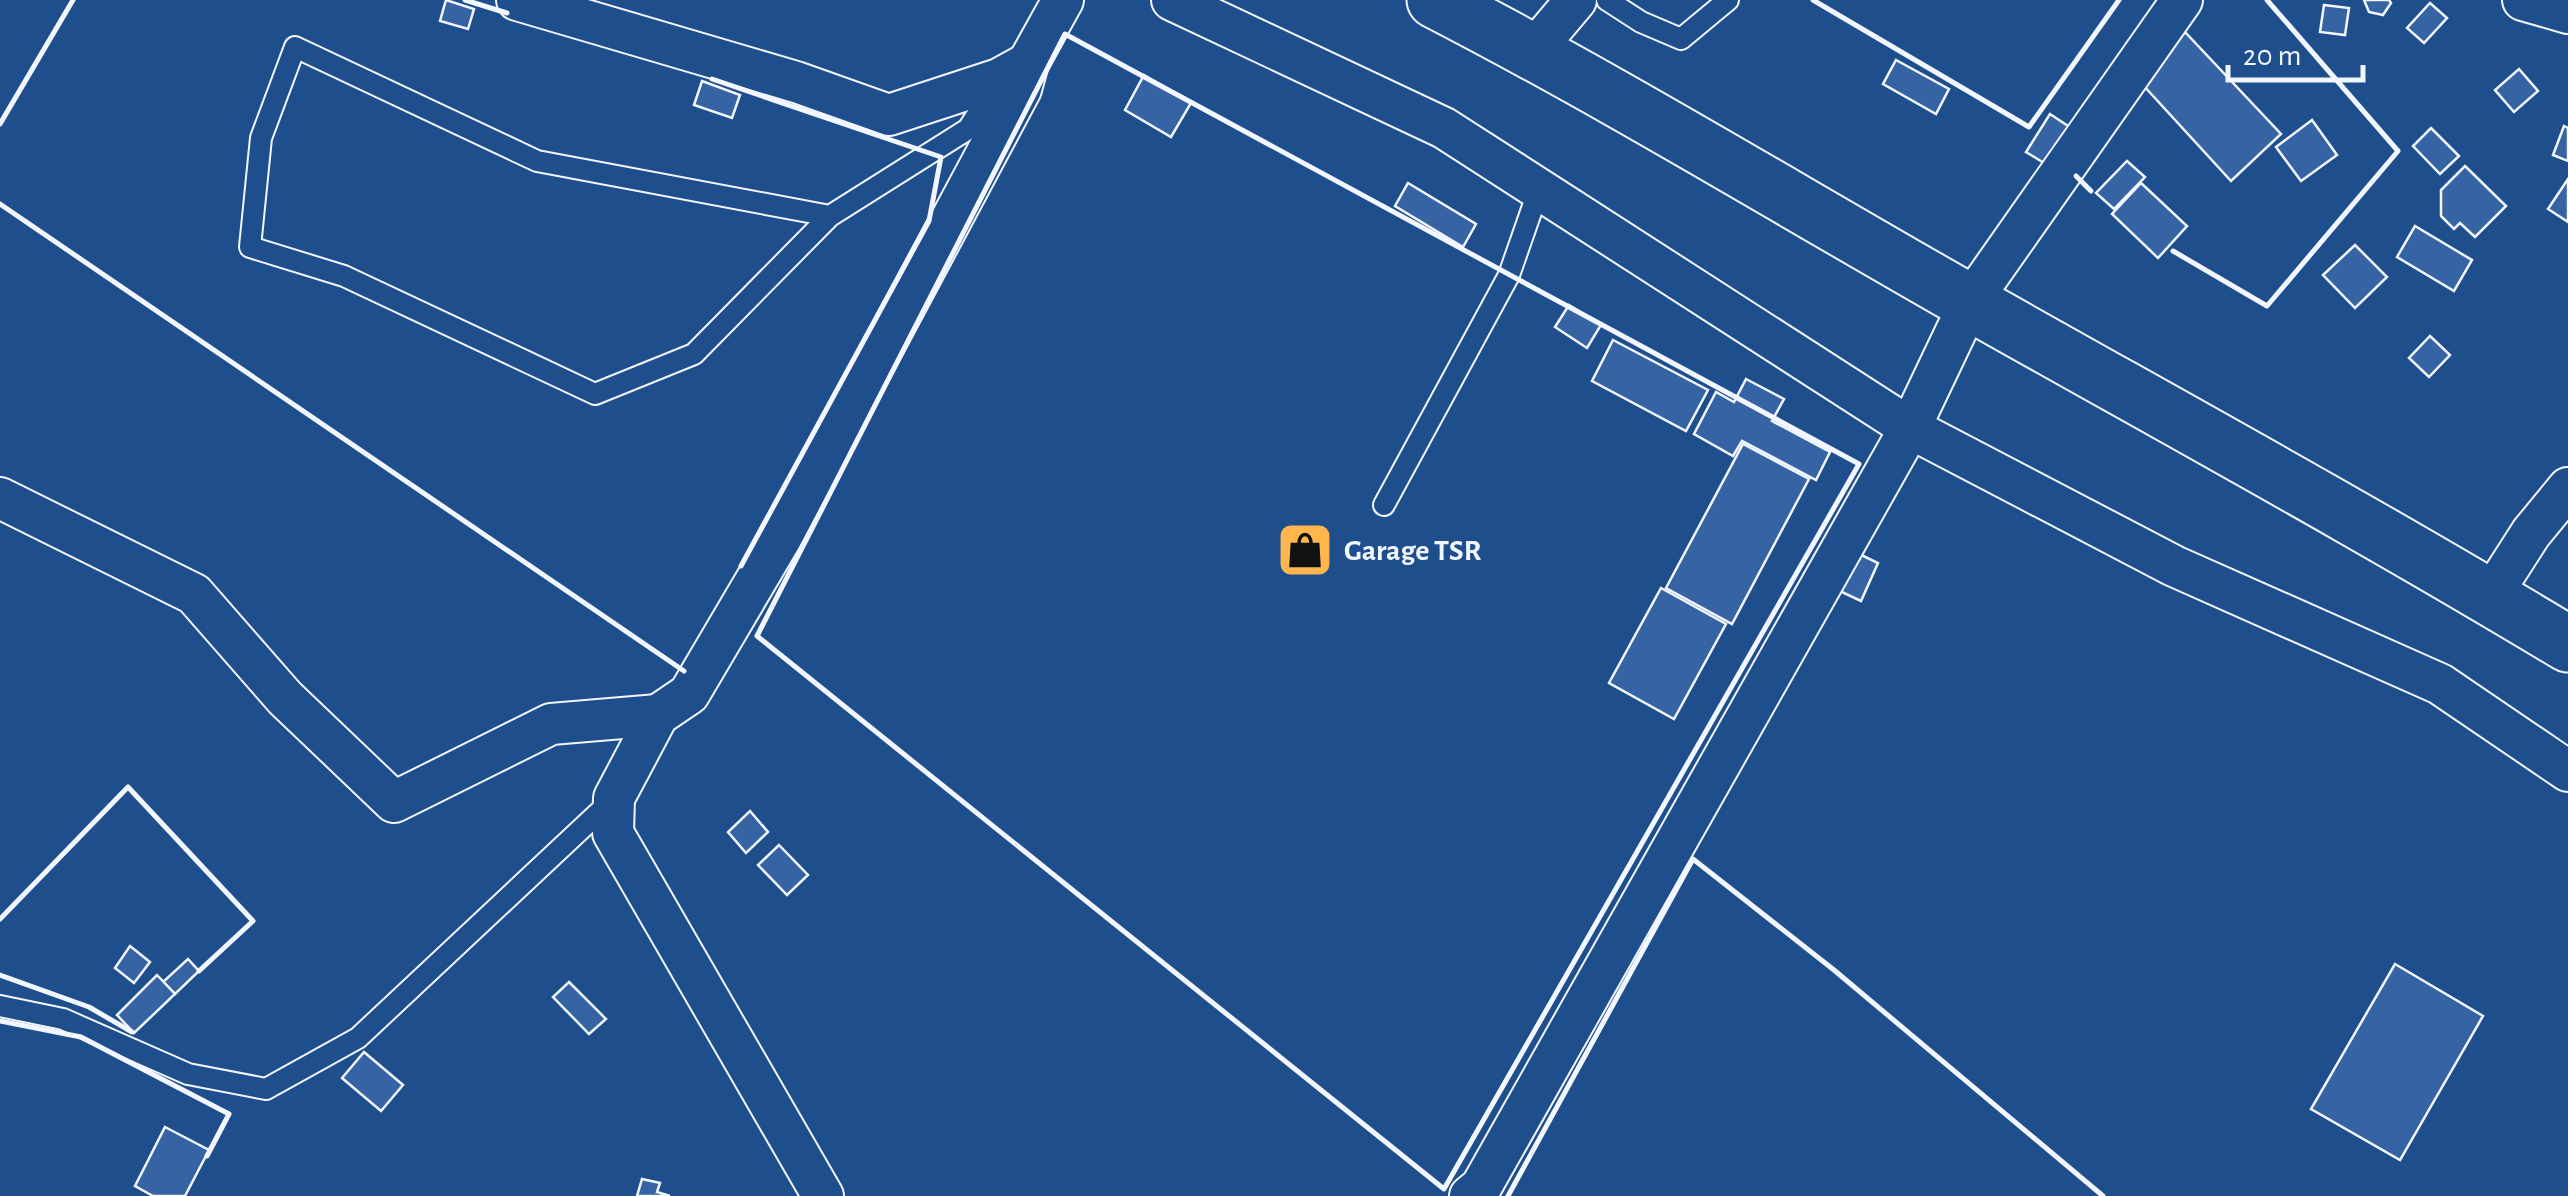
<svg xmlns="http://www.w3.org/2000/svg" width="2568" height="1196" font-family="'Alegreya Sans',sans-serif">
<style>
.building{fill:#3563a3;stroke:#f2f6ff;stroke-width:2.5}
.lines{fill:none;stroke-linecap:round;stroke-linejoin:round}
.lane-casing{stroke:#f2f6ff;stroke-width:24}
.street-casing{stroke:#f2f6ff;stroke-width:44}
.highway-casing{stroke:#f2f6ff;stroke-width:59}
.lane{stroke:#1f4e8c;stroke-width:20}
.street{stroke:#1f4e8c;stroke-width:40}
.highway{stroke:#1f4e8c;stroke-width:55}
.wall{stroke:#f2f6ff;stroke-width:5}
.labels{text-anchor:middle;stroke-width:8;stroke-linejoin:round;paint-order:stroke}
.poi-label{font-size:30px;font-weight:bold;fill:#f2f6ff;stroke:#1f4e8c;text-anchor:start}
</style>
<rect width="100%" height="100%" fill="#1f4e8c"/>
<g class="building">
<path d="M 446,0 L 474,9 L 468,29 L 440,21 Z"/>
<path d="M 2364,0 L 2389,0 L 2391,3 L 2383,15 L 2369,12 Z"/>
<path d="M 2430,3 L 2447,18 L 2424,43 L 2407,28 Z"/>
<path d="M 2324,5 L 2349,8 L 2345,35 L 2320,32 Z"/>
<path d="M 2185,32 L 2281,134 L 2231,181 L 2143,85 Z"/>
<path d="M 1896,60 L 1949,89 L 1936,114 L 1883,84 Z"/>
<path d="M 2519,69 L 2538,91 L 2514,112 L 2495,90 Z"/>
<path d="M 1144,75 L 1191,103 L 1171,137 L 1125,110 Z"/>
<path d="M 702,81 L 740,95 L 732,118 L 694,105 Z"/>
<path d="M 2050,114 L 2071,128 L 2049,166 L 2026,152 Z"/>
<path d="M 2312,120 L 2337,155 L 2301,181 L 2276,147 Z"/>
<path d="M 2564,126 L 2568,128 L 2568,161 L 2553,155 Z"/>
<path d="M 2431,128 L 2459,156 L 2440,174 L 2413,146 Z"/>
<path d="M 2127,161 L 2145,177 L 2114,209 L 2096,193 Z"/>
<path d="M 2465,166 L 2506,206 L 2475,237 L 2460,223 L 2454,229 L 2441,216 L 2441,190 Z"/>
<path d="M 2568,179 L 2568,222 L 2548,209 Z"/>
<path d="M 1408,183 L 1476,224 L 1463,247 L 1395,206 Z"/>
<path d="M 2141,183 L 2187,226 L 2158,258 L 2112,214 Z"/>
<path d="M 2415,226 L 2472,260 L 2454,291 L 2397,257 Z"/>
<path d="M 2355,245 L 2387,277 L 2355,308 L 2323,275 Z"/>
<path d="M 1569,305 L 1601,325 L 1587,348 L 1555,327 Z"/>
<path d="M 2430,336 L 2450,355 L 2429,377 L 2409,358 Z"/>
<path d="M 1613,340 L 1708,390 L 1686,431 L 1592,381 Z"/>
<path d="M 1746,379 L 1784,399 L 1772,421 L 1830,452 L 1816,480 L 1742,441 L 1733,456 L 1694,434 L 1716,392 L 1734,402 Z"/>
<path d="M 1743,444 L 1809,479 L 1732,624 L 1666,588 Z"/>
<path d="M 1849,549 L 1878,563 L 1861,601 L 1831,587 Z"/>
<path d="M 1661,588 L 1726,624 L 1674,719 L 1609,683 Z"/>
<path d="M 750,811 L 768,832 L 746,853 L 728,832 Z"/>
<path d="M 779,845 L 808,875 L 787,895 L 758,865 Z"/>
<path d="M 130,946 L 150,962 L 134,983 L 115,968 Z"/>
<path d="M 188,959 L 199,971 L 175,994 L 163,982 Z"/>
<path d="M 2395,964 L 2483,1016 L 2400,1160 L 2311,1109 Z"/>
<path d="M 157,975 L 175,994 L 134,1033 L 117,1015 Z"/>
<path d="M 569,982 L 606,1019 L 589,1034 L 553,997 Z"/>
<path d="M 364,1052 L 403,1085 L 381,1111 L 342,1078 Z"/>
<path d="M 165,1127 L 209,1150 L 185,1196 L 153,1196 L 135,1186 Z"/>
<path d="M 642,1179 L 660,1183 L 657,1192 L 670,1196 L 637,1196 Z"/>
</g>
<g class="lines">
<g class="lane-casing">
<g id="lane">
<path d="M 1607,0 L 1641,22 L 1681,39 L 1728,0"/>
<path d="M 830,216 L 694,354 L 595,394 L 344,276 L 250,247 L 261,138 L 295,47 L 537,161 L 830,216 L 968,129 L 996,85"/>
<path d="M 1384,505 L 1509,275 L 1539,189"/>
<path d="M 0,1006 L 63,1019 L 188,1074 L 266,1089 L 358,1038 L 611,801"/>
</g>
</g>
<g class="street-casing">
<g id="street">
<path d="M 517,0 L 796,82 L 889,115 L 999,79 L 1028,63"/>
<path d="M 1172,0 L 1444,128 L 1910,428 L 2174,566 L 2440,684 L 2568,771"/>
<path d="M 2523,0 L 2568,13"/>
<path d="M 1533,51 L 1576,0"/>
<path d="M 0,498 L 194,594 L 285,698 L 394,802 L 551,724 L 658,715"/>
<path d="M 2490,597 L 2531,533 L 2568,488"/>
<path d="M 823,1196 L 613,833 L 614,798 L 658,715 L 689,694 L 781,538 L 1021,89 L 1028,63 L 1063,0"/>
<path d="M 1470,1196 L 1481,1187 L 1910,428 L 1970,302 L 2182,0"/>
</g>
</g>
<g class="highway-casing">
<path id="highway" d="M 1435,0 C 1617,94 1791,201 1969,302 C 2169,415 2371,525 2568,644"/>
</g>
<use href="#lane" class="lane"/>
<use href="#street" class="street"/>
<use href="#highway" class="highway"/>
<g class="wall">
<path d="M 465,0 L 507,13"/>
<path d="M 1813,0 L 2029,127 L 2119,0"/>
<path d="M 1065,34 L 1859,464 L 1444,1189 L 757,636 Z"/>
<path d="M 712,79 L 941,157 L 929,221 L 741,566"/>
<path d="M 0,124 L 73,0"/>
<path d="M 2076,176 L 2091,191"/>
<path d="M 0,204 L 684,671"/>
<path d="M 2173,251 L 2267,306 L 2398,151 L 2267,0"/>
<path d="M 0,919 L 128,787 L 253,921 L 199,971"/>
<path d="M 0,975 L 89,1007 L 132,1032"/>
<path d="M 0,1021 L 81,1037 L 229,1114 L 207,1156"/>
<path d="M 1508,1196 L 1693,859 L 1834,970 L 2103,1196"/>
</g>
</g>
<defs>
<g id="shop-square" transform="scale(2.875)"><rect x="-9" y="-9" width="18" height="18" rx="4" fill="#ffb74d" stroke="#1f4e8c"/><path d="M-5-2.5h2.3a2.7 3.5 0 0 1 5.4 0H5L5.5 6h-11ZM-1.5-2.5h3a1.5 2.3 0 0 0-3 0Z" fill="#111"/></g>
</defs>
<g fill-rule="evenodd">
<use href="#shop-square" x="1305" y="550"/>
</g>
<g class="labels">
<g class="poi-label">
<text x="1344" y="560">Garage TSR</text>
</g>
</g>
<path d="M2228 65v15h135v-15" fill="none" stroke="#f2f6ff" stroke-width="5"/>
<text x="2243" y="65" font-size="30" fill="#f2f6ff" stroke="#1f4e8c" stroke-width="8" paint-order="stroke">20 m</text>
</svg>
